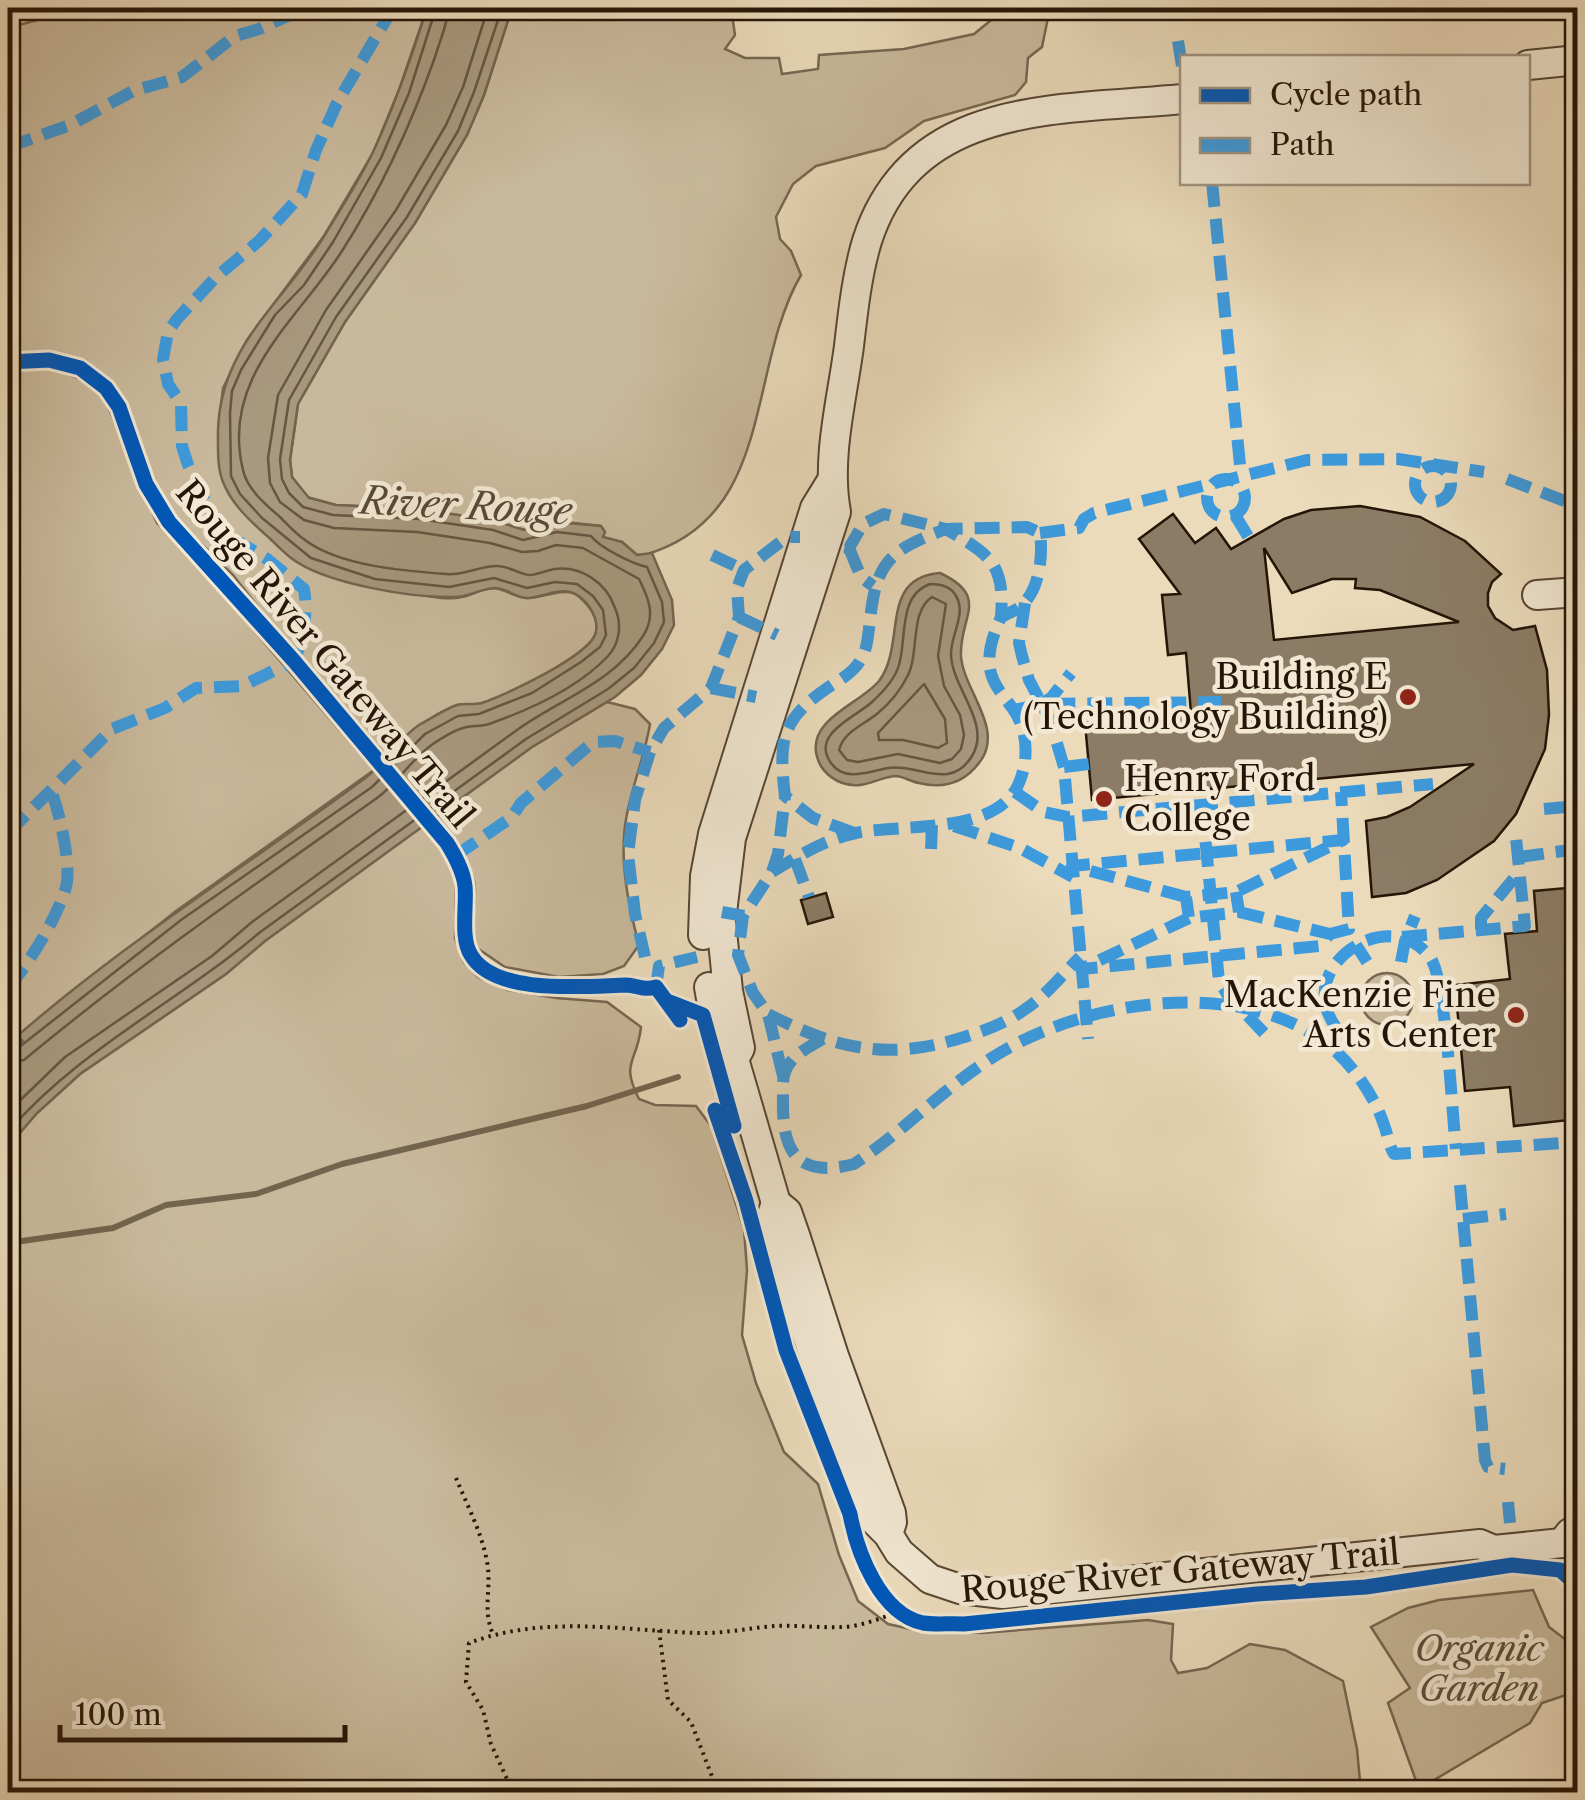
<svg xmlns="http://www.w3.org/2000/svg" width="1585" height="1800" font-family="'Libre Caslon Text',serif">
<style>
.green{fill:#c9b99c;stroke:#776752;stroke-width:2.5}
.water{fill:#a8987e;stroke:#74644e;stroke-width:2.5}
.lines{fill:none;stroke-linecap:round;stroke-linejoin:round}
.shore{stroke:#665642;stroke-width:2.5}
.stream{stroke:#74644e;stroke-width:6}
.building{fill:#8c7c65;stroke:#251507;stroke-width:2.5;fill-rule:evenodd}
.minor-casing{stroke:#564634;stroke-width:32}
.path{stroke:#251507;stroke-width:4;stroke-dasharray:2.5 5;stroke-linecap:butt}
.minor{stroke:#f2e8d3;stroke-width:28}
.quiet{stroke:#3c9add;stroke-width:12;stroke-dasharray:25 12;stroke-linecap:butt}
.cycleway-casing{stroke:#f2e8d3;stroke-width:21}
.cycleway{stroke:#0057b8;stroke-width:15}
.poi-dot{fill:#8f2418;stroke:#f2e8d3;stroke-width:4}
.labels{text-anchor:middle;stroke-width:9;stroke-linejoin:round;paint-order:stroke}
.street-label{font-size:35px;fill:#251507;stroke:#f2e8d3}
.poi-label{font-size:35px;fill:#251507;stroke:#f2e8d3;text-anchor:end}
.park-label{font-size:35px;font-style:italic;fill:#5e4e3b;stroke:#f2e8d3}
.water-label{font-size:38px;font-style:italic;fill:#594937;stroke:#f2e8d3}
</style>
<rect width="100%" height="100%" fill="#ebdbbb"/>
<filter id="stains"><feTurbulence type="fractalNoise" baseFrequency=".002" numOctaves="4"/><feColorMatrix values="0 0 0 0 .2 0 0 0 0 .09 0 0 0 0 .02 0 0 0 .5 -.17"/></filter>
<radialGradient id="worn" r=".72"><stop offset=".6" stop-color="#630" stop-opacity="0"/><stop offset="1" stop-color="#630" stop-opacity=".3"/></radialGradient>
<g class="green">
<path d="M 81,8 L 427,8 L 399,90 L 373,153 L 324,236 L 247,340 L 223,388 L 218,433 L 277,545 C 313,580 360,584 407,592 C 423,595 446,601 462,597 C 473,595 480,589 492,588 C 506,588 515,599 529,598 C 546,597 558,589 575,593 C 587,603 600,617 596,632 C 591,655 501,699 478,704 C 471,706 462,703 455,706 C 429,715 406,738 387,757 L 291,649 L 233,575 L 178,521 L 146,469 L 120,393 L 85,360 L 52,352 L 8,353 L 8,28 Z"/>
<path d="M 512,8 L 731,8 L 735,35 L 725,49 L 745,58 L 779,58 L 782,74 L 818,69 L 819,55 L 904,49 L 974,34 L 1006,8 L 1050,8 L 1042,47 L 1028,58 L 1026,82 L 1015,95 L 924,121 L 885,148 L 816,166 L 793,184 L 776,217 L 780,239 L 791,251 L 801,275 C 746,369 776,518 644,555 L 637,555 L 622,542 L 602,537 L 600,526 L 556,521 L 524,530 L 496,521 L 420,509 L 336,505 L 307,497 L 292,477 L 290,460 L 298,404 L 345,322 L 415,223 L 467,135 L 484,95 Z"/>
<path d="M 30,366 C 60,370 82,375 104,397 L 157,523 L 189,555 L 374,770 L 176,911 L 8,1044 L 8,369 Z"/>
<path d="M 607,702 L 635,709 L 650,724 C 645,755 633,783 627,814 C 618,857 628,904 639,945 L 624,966 L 603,974 L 559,977 L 505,967 L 474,946 C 469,923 478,896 474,881 C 468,859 451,833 437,816 L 532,747 Z"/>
<path d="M 424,825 L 446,853 L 456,874 L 455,938 L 464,962 L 478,977 L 508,990 L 556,998 L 607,1002 L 641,1027 C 637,1064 620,1061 639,1099 L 655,1105 L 696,1106 L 711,1126 L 744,1229 L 747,1270 L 742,1335 L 756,1383 L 784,1452 L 818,1484 L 839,1555 L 858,1601 L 888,1624 L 915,1630 L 982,1633 L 1148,1620 L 1173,1624 L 1171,1660 L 1178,1673 L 1207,1668 L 1250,1644 L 1285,1650 L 1343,1681 L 1357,1749 L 1361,1792 L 8,1792 L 8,1146 L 37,1113 L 80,1074 L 226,974 L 265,941 Z"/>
<circle cx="1387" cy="999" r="26"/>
<path d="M 1533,1590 L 1549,1627 L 1570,1643 L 1577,1665 L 1572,1693 L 1542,1703 L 1530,1723 L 1419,1789 L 1388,1703 L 1410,1688 L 1371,1627 L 1408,1608 L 1439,1600 Z"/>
</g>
<g class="water">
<path d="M 427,8 L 512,8 L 484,95 L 467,135 L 415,223 L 345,322 L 298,404 L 290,460 L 292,477 L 309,498 L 336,505 L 420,509 L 496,521 L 524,530 L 556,522 L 601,526 L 605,532 L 603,537 L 622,542 L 637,555 L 652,553 L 672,600 L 674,625 L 662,649 L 641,675 L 615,697 L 532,747 L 265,941 L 226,974 L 80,1074 L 37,1113 L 8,1147 L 8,1044 C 119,946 245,867 364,779 C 385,764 398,739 419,725 C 426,721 450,707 457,705 C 465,703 474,705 482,703 C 505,695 592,655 596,632 C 599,616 585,596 570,592 C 556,589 542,597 528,598 C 516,598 508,589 496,588 C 481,588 469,597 455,597 C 412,598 325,584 291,558 C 282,551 274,542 266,535 C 249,520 231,503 223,482 C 217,468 218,447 218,431 C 220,344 285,302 326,233 C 342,207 360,179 373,152 C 395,105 412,56 427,8 Z"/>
<path d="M 940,573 C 991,597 959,617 961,656 C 963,690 1006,730 979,763 C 963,784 943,789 919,783 C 912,782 904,777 897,776 C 884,776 872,784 860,785 C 839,787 819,773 816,752 C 811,718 861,703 879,681 C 907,644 878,578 940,573 Z"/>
</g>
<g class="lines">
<g class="shore">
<path d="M 930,584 C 940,584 951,586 956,596 C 967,614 950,636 951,655 C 952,688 992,724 972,756 C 950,792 918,763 888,768 C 870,771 845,783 831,763 C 810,734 856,717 872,702 C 883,692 895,679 899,665 C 907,638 898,595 930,584 Z"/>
<path d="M 932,597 L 946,604 L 938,656 L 944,686 L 960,715 L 964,735 L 961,749 L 952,759 L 940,763 L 898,754 L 858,762 L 847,760 L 839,750 C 844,731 864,725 878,713 C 890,703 900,691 907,677 C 920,654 909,612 932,597 Z"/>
<path d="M 924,684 L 945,719 L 947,743 L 938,748 L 903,740 L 879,740 L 878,733 Z"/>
<path d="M 8,1051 L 18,1048 L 181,920 L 372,787 L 425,734 L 458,716 L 479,714 L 532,693 L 581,662 L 600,647 L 606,635 L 603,610 L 593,596 L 577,584 L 555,582 L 527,588 L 494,578 L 449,587 L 375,579 L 311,558 L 262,518 L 240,494 L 231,476 L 230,413 L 232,391 L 241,370 L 275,315 L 304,285 L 333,242 L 381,158 L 409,93 L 436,8"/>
<path d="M 8,1063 L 24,1060 C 137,966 257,883 377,798 C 398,783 412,758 433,744 C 440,739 455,730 463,728 C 472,725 480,727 489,724 C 529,710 578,688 608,656 C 620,643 622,624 615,608 C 606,582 581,566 555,569 C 547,570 537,575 529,575 C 519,574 509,566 497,566 C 479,566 463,576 446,574 C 405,571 339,566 305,540 C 296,534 288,525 280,517 C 266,505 247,489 243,470 C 220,377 298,320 342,251 C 381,190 411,125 435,57 C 440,41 447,24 449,8"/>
<path d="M 8,1112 L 65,1057 L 212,956 L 252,922 C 340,858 429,794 517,730 C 560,699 613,683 643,636 C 656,616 649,599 639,579 L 583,548 L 556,545 L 538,551 L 522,552 L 490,543 L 417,532 L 334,528 L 304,520 L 280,502 L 270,483 L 268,458 L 278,395 L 326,310 L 396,210 L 446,125 L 463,87 L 488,8"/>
<path d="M 8,1132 C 78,1050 178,1002 259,933 L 526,739 L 608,689 L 634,668 L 654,643 L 664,622 L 662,602 L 647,567 C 633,564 600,548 591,536 L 557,532 L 523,540 L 493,530 L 419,519 L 333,515 L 303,507 L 289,493 L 282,479 L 280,459 L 289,400 L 336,317 L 407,217 L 458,131 L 474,92 L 502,8"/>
</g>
<g class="stream">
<path d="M 8,1030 L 21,1042"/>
<path d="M 8,1243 L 113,1228 L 166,1205 L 256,1194 L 342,1164 L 587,1106 L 678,1077"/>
</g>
</g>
<g class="building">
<path d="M 1360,506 L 1420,517 L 1465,541 L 1501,574 L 1492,582 L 1488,593 L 1488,606 L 1495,618 L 1513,630 L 1535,626 L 1547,670 L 1549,715 L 1545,749 L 1516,814 L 1494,841 L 1437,880 L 1406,893 L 1372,897 L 1366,821 L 1387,817 L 1410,807 L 1474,764 L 1092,800 L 1085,723 L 1191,713 L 1186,653 L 1168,655 L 1162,595 L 1180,594 L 1139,539 L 1173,514 L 1195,543 L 1216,528 L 1231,549 L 1284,519 L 1311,510 ZM 1264,548 L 1292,593 L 1332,579 L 1356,579 L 1355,588 L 1380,590 L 1459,622 L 1274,640 Z"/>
<path d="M 1578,887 L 1578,1002 L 1573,1002 L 1578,1029 L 1578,1119 L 1514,1126 L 1510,1087 L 1465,1091 L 1455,985 L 1510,979 L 1505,934 L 1537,931 L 1534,891 Z"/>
<path d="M 826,893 L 833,917 L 808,924 L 801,900 Z"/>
</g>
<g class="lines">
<g class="minor-casing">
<g id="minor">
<path d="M 1528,65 L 1578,60"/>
<path d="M 1537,595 L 1578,592"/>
<path d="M 703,935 L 705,876 L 713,834 L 815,508 L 831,482"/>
<path d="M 709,987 L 720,1051 L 734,1059"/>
<path d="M 776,1203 L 734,1059 L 740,1048 L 728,991 L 721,921 L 731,838 L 836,512 C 826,458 842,400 849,346 C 853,312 857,274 867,241 C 913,98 1062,111 1182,99"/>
<path d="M 888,1534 L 892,1522 L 891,1513 L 834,1356 L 795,1235 L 787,1212 L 776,1203 L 771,1218 L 778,1242 L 816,1363 L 872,1518 L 888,1534 L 899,1552 L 930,1579 L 960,1589 L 1003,1594 L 1480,1544 L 1494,1550 L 1562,1543 L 1570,1533 L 1578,1533"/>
</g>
</g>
<g class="path">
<path d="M 456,1478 C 467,1505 482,1533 487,1562 C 492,1587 482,1610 493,1634"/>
<path d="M 659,1630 L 668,1700 L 691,1722 L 718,1792"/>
<path d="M 513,1792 L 491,1744 L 483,1710 L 466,1682 L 469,1643 C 544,1615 620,1630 697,1633 C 723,1634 748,1628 774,1626 C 797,1625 820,1628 843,1627 C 863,1626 883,1617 902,1611"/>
</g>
<use href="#minor" class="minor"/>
<g class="quiet">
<path d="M 1175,8 L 1175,16"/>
<path d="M 1178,41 L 1182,66"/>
<path d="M 8,147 L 70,125 L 133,91 L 182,77 L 235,36 L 259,29 L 305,8"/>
<path d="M 1212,182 L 1241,475"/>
<circle cx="1433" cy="484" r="18"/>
<path d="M 1507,479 L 1578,506"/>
<circle cx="1226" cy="498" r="19"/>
<path d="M 1235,515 L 1249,538"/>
<path d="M 1040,533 L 1079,528 L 1084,519 L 1094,513 L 1307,460 L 1398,459 L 1484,472"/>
<path d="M 849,548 L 861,577 L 873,586"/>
<path d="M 712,555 L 744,570"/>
<path d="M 1025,603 L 1019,643 L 1022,656 L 1029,680 L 1050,720 L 1064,767 L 1088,1039"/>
<path d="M 739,617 L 777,635"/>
<path d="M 711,688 L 756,697"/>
<path d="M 1041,704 L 1051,698 L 1071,673"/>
<path d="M 1014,710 L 1041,704 L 1221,702"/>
<path d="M 1064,767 L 1089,764"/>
<path d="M 1015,792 L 1044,812 L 1068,817 L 1433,784"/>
<path d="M 1202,805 L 1219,981 L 1227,994 L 1264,1033"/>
<path d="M 1544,809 L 1578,806"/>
<path d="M 954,826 L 1020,848 L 1073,877"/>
<path d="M 8,833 L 112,729 L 165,708 L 196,688 L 242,686 L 294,661 C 304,638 308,614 304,589 L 267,559 L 219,530 L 188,465 L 182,446 L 181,403 L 168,384 L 163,359 L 168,332 L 177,319 L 215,278 L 259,241 L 302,194 L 316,150 L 337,103 L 393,8"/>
<path d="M 854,833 L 813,818 L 785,796 C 778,738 782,718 832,685 C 843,678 855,671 861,659 C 868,648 868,634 870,621 C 876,561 890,550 946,529 C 990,555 1005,563 1001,617"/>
<path d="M 931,849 L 932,825"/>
<path d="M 455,856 L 512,817 L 521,803 L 593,742 L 615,741 L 650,752"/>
<path d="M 1519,857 L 1578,849"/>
<path d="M 795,859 L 809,897"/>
<path d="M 772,872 C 798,856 826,839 856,833 C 903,823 997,836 1019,783 C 1029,760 1028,730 1013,709 C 1004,696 993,686 990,669 C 987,651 994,633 1001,617 C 1008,613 1018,610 1023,604 C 1040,588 1043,554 1040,533 L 1027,527 L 946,529 L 884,514 L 863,524 L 849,548 L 833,545"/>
<path d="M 1186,897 L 1072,866 L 1343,840 L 1236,892 L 1186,897 L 1189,918 L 1239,912 L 1236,892"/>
<path d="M 722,912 L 744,916"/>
<path d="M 1239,912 L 1330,934"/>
<path d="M 1189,918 L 1081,969 L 1320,946 L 1330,934 L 1349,929 L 1341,792"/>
<path d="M 1481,929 L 1481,918 L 1520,871"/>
<path d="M 1402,937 L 1525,926 L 1516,838"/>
<path d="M 1356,945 L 1367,962"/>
<path d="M 645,957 L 635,914 L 628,854 L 635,800 L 650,752 L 664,728 L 711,688 L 739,617 L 737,588 L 744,570 L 787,537 L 800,537"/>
<path d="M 1401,962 L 1405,941 L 1415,916"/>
<path d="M 8,987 C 27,968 59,914 66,887 C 72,866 59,809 50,788"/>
<path d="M 656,987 L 659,966 L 697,957"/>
<path d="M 768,1014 C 836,1049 887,1061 961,1038 C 982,1032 1006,1023 1024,1010 C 1046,996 1062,975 1080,957"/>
<path d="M 1338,1030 C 1288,968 1391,900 1431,959 C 1446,981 1452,1114 1456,1149"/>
<path d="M 823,1039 C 812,1045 798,1052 790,1063 C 781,1074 783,1087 783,1101 C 782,1154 799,1178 854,1164 C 901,1133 940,1092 987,1061 C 1085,995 1273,968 1354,1071 C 1366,1086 1378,1106 1384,1125 C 1388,1135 1388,1144 1394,1154 L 1578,1142"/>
<path d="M 783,1076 L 768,1014 L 753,993 L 738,955 L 743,916 L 772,872 L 778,854 L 785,796"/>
<path d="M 1460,1185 L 1485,1460 L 1488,1467 L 1505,1469"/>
<path d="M 1463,1219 L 1506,1214"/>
<path d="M 1508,1502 L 1510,1523"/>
</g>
<g class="cycleway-casing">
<g id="cycleway">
<path d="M 8,362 L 49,360 L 80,368 L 106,388 L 119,407 L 146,484 L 169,522 L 294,661 L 447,843 C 455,856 463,870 465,886 C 467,906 460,938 471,955 C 495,996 586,986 626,985 C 637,985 643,991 656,987 L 680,1020"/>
<path d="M 667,1001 L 703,1015 L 734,1126"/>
<path d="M 715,1110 L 746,1201 L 786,1350 L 850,1514 C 857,1552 880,1614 923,1623 C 936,1625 951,1623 964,1624 L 1257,1594 L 1366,1587 L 1512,1565 L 1560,1570 L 1578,1586"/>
</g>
</g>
<use href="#cycleway" class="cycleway"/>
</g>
<g class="poi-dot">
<circle cx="1408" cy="697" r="10"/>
<circle cx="1104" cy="799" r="10"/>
<circle cx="1516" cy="1015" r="10"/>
</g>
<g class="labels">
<g class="street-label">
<text transform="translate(325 654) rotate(50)" y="12">Rouge River Gateway Trail</text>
<text transform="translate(1180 1571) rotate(-5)" y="12">Rouge River Gateway Trail</text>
</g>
<g class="poi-label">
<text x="1388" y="689">Building E<tspan x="1388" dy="40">(Technology Building)</tspan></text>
<text x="1124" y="791" text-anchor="start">Henry Ford<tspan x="1124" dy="40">College</tspan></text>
<text x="1496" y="1007">MacKenzie Fine<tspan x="1496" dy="40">Arts Center</tspan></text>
</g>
<g class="park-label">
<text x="1479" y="1661">Organic<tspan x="1479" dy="40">Garden</tspan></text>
</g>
<g class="water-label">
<text transform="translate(466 506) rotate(3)" y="13">River Rouge</text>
</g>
</g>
<rect width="1585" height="1800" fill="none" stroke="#ebdbbb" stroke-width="40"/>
<rect x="10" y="10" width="1565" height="1780" fill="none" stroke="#251507" stroke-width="5"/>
<rect x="20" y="20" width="1545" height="1760" fill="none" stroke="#251507" stroke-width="2.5"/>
<rect x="1180" y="55" width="350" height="130" fill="#f2e8d3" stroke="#a09481" stroke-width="2.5"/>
<rect x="1200" y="88" width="50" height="15" fill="#0057b8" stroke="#a09481" stroke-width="2.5"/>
<text x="1270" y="105" font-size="30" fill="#251507">Cycle path</text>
<rect x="1200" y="138" width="50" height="15" fill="#3c9add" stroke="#a09481" stroke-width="2.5"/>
<text x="1270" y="155" font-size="30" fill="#251507">Path</text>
<path d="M60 1725v15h285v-15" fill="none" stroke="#251507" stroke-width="5"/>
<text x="75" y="1725" font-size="30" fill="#251507" stroke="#f2e8d3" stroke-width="8" paint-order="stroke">100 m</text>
<rect width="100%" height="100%" filter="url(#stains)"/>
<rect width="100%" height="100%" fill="url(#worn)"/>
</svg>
